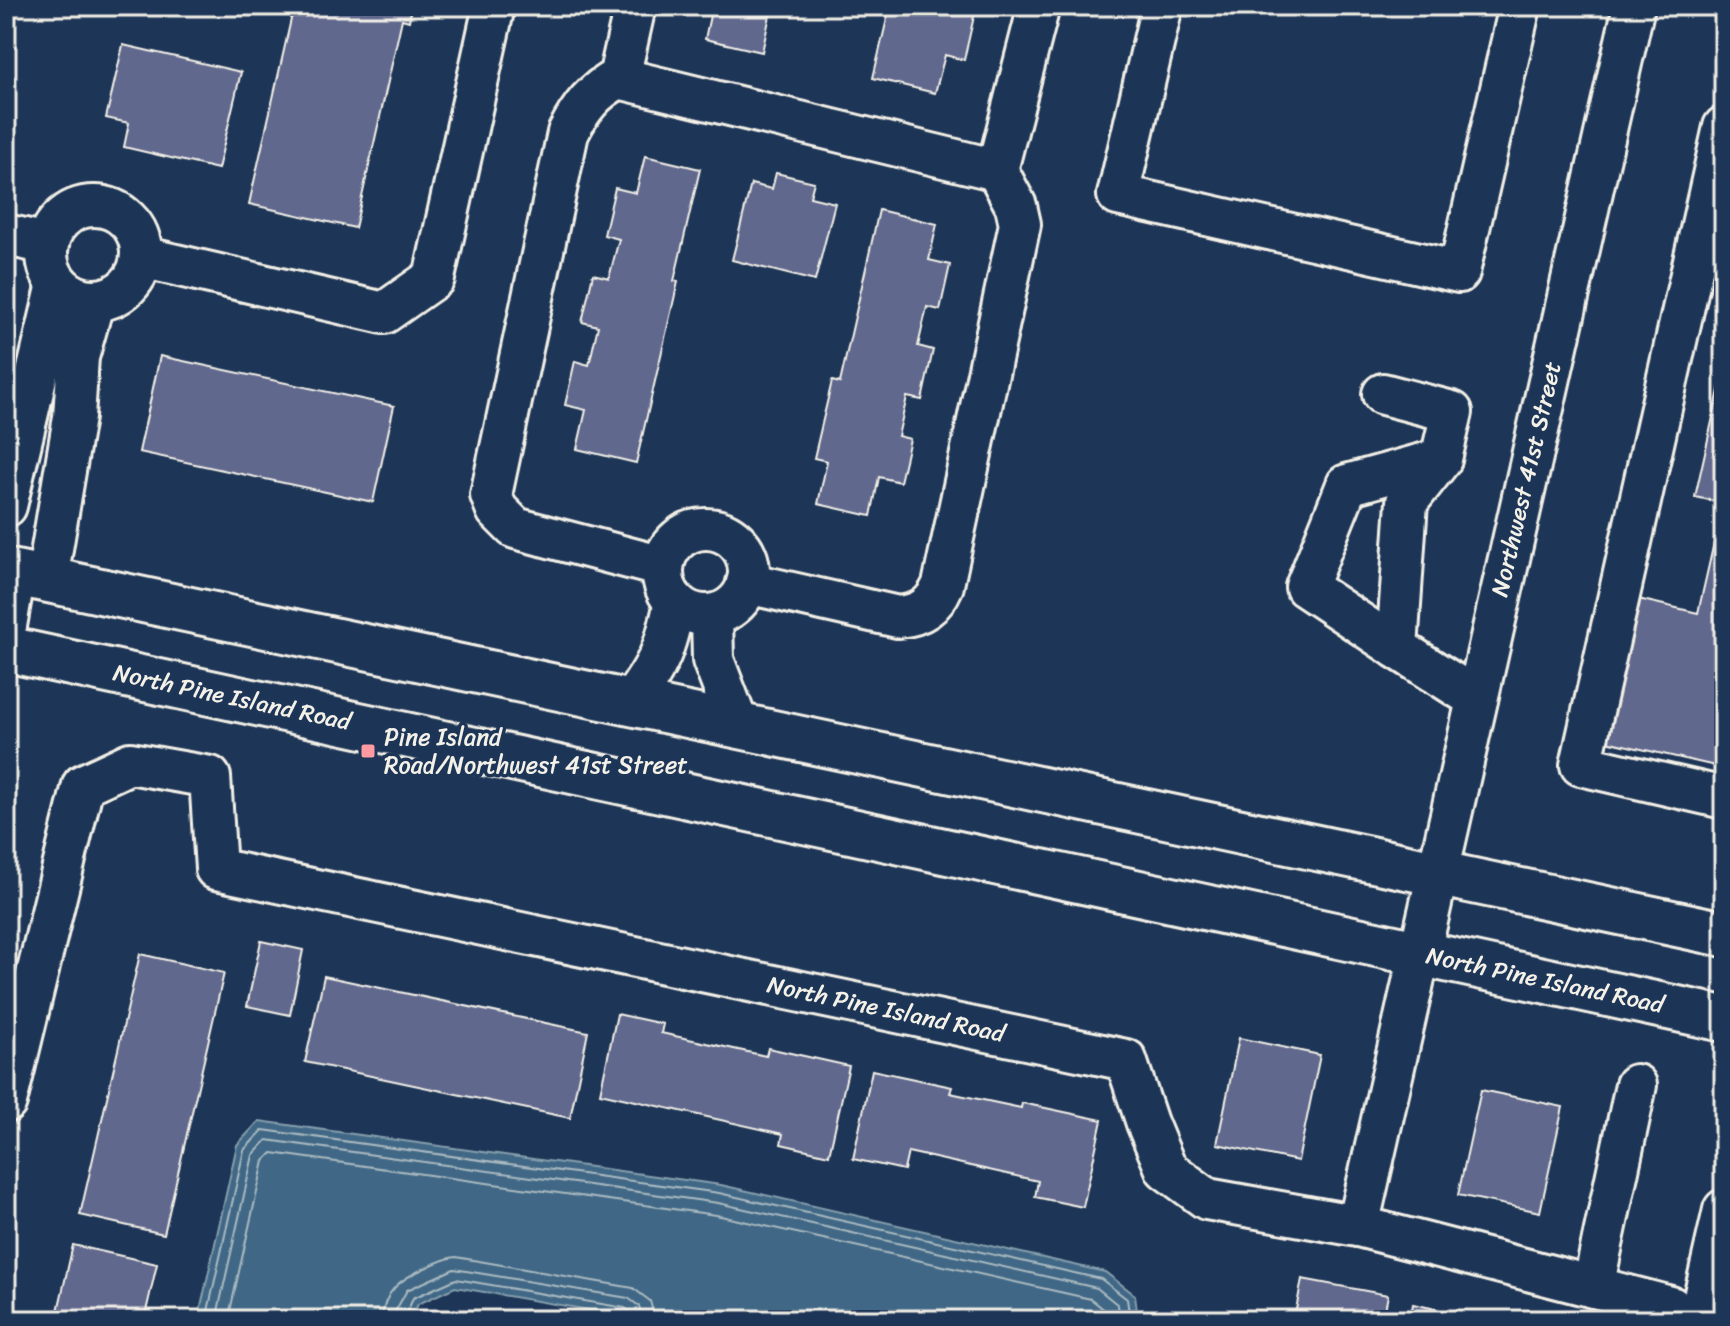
<svg xmlns="http://www.w3.org/2000/svg" width="1730" height="1326" font-family="Sriracha,sans-serif">
<style>
.water{fill:#3f6886;stroke:#879fad;stroke-width:2}
.lines{fill:none;stroke-linecap:round;stroke-linejoin:round}
.shore{stroke:#acbac1;stroke-width:2}
.building{fill:#60678e;stroke:#f4f1e8;stroke-width:2}
.minor-casing{stroke:#f4f1e8;stroke-width:46}
.major-casing{stroke:#f4f1e8;stroke-width:50}
.minor{stroke:#1d3557;stroke-width:40}
.major{stroke:#1d3557;stroke-width:44}
.poi-dot{fill:#ff9aa2;stroke:#1d3557;stroke-width:3}
.labels{text-anchor:middle;stroke-width:7;stroke-linejoin:round;paint-order:stroke}
.street-label{font-size:24px;fill:#f4f1e8;stroke:#1d3557}
.poi-label{font-size:24px;fill:#f4f1e8;stroke:#1d3557;text-anchor:start}
</style>
<rect width="100%" height="100%" fill="#1d3557"/>
<filter id="ink" filterUnits="userSpaceOnUse"><feTurbulence type="fractalNoise" baseFrequency=".0125" numOctaves="2"/><feDisplacementMap in="SourceGraphic" scale="16" xChannelSelector="R" yChannelSelector="G"/><feConvolveMatrix kernelMatrix="1 2 1 2 8 2 1 2 1" color-interpolation-filters="sRGB"/></filter>
<g filter="url(#ink)">
<path class="water" d="M 259,1121 L 721,1185 L 1105,1272 L 1135,1295 L 1138,1320 L 647,1320 L 455,1287 L 418,1304 L 411,1320 L 198,1320 L 237,1145 Z"/>
<g class="lines">
<g class="shore">
<path d="M 206,1320 L 244,1150 L 263,1130 L 719,1193 L 1101,1279 L 1127,1299 L 1130,1320"/>
<path d="M 216,1320 L 253,1155 L 267,1140 L 718,1203 L 1097,1288 L 1118,1305 L 1120,1320"/>
<path d="M 228,1320 L 264,1161 L 272,1153 L 716,1215 L 1091,1299 L 1106,1311 L 1108,1320"/>
<path d="M 382,1320 C 383,1291 401,1279 425,1268 C 435,1263 445,1258 456,1257 L 633,1288 L 650,1301 L 655,1320"/>
<path d="M 394,1320 L 396,1310 L 407,1290 L 454,1269 L 628,1298 L 639,1306 L 643,1320"/>
<path d="M 404,1320 L 413,1298 L 456,1279 L 625,1308 L 632,1313 L 633,1320"/>
</g>
</g>
<g class="building">
<path d="M 294,6 L 412,6 L 409,21 L 402,19 L 355,228 L 249,204 Z"/>
<path d="M 712,6 L 772,6 L 762,52 L 705,39 Z"/>
<path d="M 890,6 L 964,6 L 963,9 L 975,12 L 964,60 L 945,55 L 935,93 L 873,78 Z"/>
<path d="M 123,45 L 241,72 L 218,169 L 124,147 L 129,123 L 106,118 Z"/>
<path d="M 645,156 L 700,169 L 674,281 L 678,282 L 636,463 L 577,449 L 586,410 L 565,405 L 575,361 L 589,365 L 598,326 L 582,322 L 593,274 L 609,278 L 619,239 L 604,235 L 615,188 L 636,193 Z"/>
<path d="M 776,173 L 814,182 L 810,197 L 835,203 L 815,281 L 732,260 L 751,184 L 772,189 Z"/>
<path d="M 879,210 L 937,224 L 929,260 L 950,265 L 940,310 L 927,307 L 918,346 L 933,350 L 922,400 L 907,397 L 898,436 L 910,439 L 900,482 L 879,477 L 871,516 L 818,504 L 827,461 L 814,458 L 832,381 L 840,383 Z"/>
<path d="M 160,356 L 394,406 L 373,502 L 139,452 Z"/>
<path d="M 1724,368 L 1724,768 L 1602,740 L 1634,598 L 1698,613 L 1723,503 L 1695,497 Z"/>
<path d="M 261,941 L 303,950 L 290,1015 L 247,1006 Z"/>
<path d="M 140,954 L 224,973 L 164,1234 L 80,1215 Z"/>
<path d="M 324,976 L 588,1032 L 570,1118 L 305,1062 Z"/>
<path d="M 617,1014 L 663,1024 L 661,1033 L 766,1056 L 768,1048 L 849,1066 L 829,1155 L 781,1144 L 783,1134 L 600,1093 Z"/>
<path d="M 1239,1038 L 1320,1055 L 1298,1161 L 1217,1144 Z"/>
<path d="M 872,1070 L 952,1087 L 950,1093 L 1021,1108 L 1022,1103 L 1102,1120 L 1083,1207 L 1035,1197 L 1038,1181 L 908,1152 L 904,1170 L 853,1159 Z"/>
<path d="M 1481,1090 L 1563,1107 L 1540,1212 L 1458,1195 Z"/>
<path d="M 73,1245 L 157,1264 L 144,1320 L 56,1320 Z"/>
<path d="M 1302,1279 L 1388,1295 L 1383,1320 L 1294,1320 Z"/>
<path d="M 1413,1304 L 1486,1320 L 1410,1320 Z"/>
</g>
<g class="lines">
<g class="minor-casing">
<g id="minor">
<path d="M 1162,6 L 1118,195 L 1459,272 L 1520,6"/>
<path d="M 619,78 L 635,6"/>
<path d="M 1724,127 L 1581,765 L 1724,798"/>
<circle cx="94" cy="253" r="47"/>
<path d="M 6,235 L 48,244"/>
<path d="M 141,257 L 384,313 L 434,278 L 494,6"/>
<path d="M 1383,394 L 1452,412 L 1441,459 L 1407,502 L 1397,648 L 1477,699"/>
<path d="M 6,506 L 58,284"/>
<circle cx="706" cy="572" r="43"/>
<path d="M 663,567 L 515,528 L 497,510 L 491,495 L 568,133 C 580,109 594,90 619,78 L 997,170"/>
<path d="M 47,579 L 74,417 L 78,357 L 94,300"/>
<path d="M 747,583 L 898,617 C 921,615 934,606 943,585 L 1020,224 L 1016,206 L 997,170 L 1039,6"/>
<path d="M 712,615 L 713,660 L 738,725"/>
<path d="M 6,626 L 15,573"/>
<path d="M 1397,648 L 1306,587 L 1347,485 L 1441,459"/>
<path d="M 631,702 C 660,663 665,649 675,602"/>
<path d="M 6,1102 L 83,785 L 130,763 L 210,777 L 216,869 L 1126,1060 L 1147,1123 L 1166,1169 L 1207,1199 L 1358,1226 L 1671,1307 L 1685,1320"/>
<path d="M 1358,1226 L 1634,6"/>
<path d="M 1593,1287 L 1636,1085"/>
<path d="M 1699,1320 L 1724,1210"/>
</g>
</g>
<g class="major-casing">
<g id="major">
<path d="M 6,571 L 1724,934"/>
<path d="M 6,649 L 1724,1019"/>
</g>
</g>
<use href="#minor" class="minor"/>
<use href="#major" class="major"/>
</g>
</g>
<rect class="poi-dot" x="360" y="743" width="16" height="16" rx="4"/>
<g class="labels">
<g class="street-label">
<text transform="translate(1526 479) rotate(-77)" y="8">Northwest 41st Street</text>
<text transform="translate(232 697) rotate(12)" y="8">North Pine Island Road</text>
<text transform="translate(1545 980) rotate(12)" y="8">North Pine Island Road</text>
<text transform="translate(886 1009) rotate(12)" y="8">North Pine Island Road</text>
</g>
<g class="poi-label">
<text x="384" y="745">Pine Island<tspan x="384" dy="28">Road/Northwest 41st Street</tspan></text>
</g>
</g>
<rect width="1730" height="1326" fill="none" stroke="#1d3557" stroke-width="32"/>
<rect x="16" y="16" width="1698" height="1294" fill="none" stroke="#f4f1e8" stroke-width="3" filter="url(#ink)"/>
</svg>
